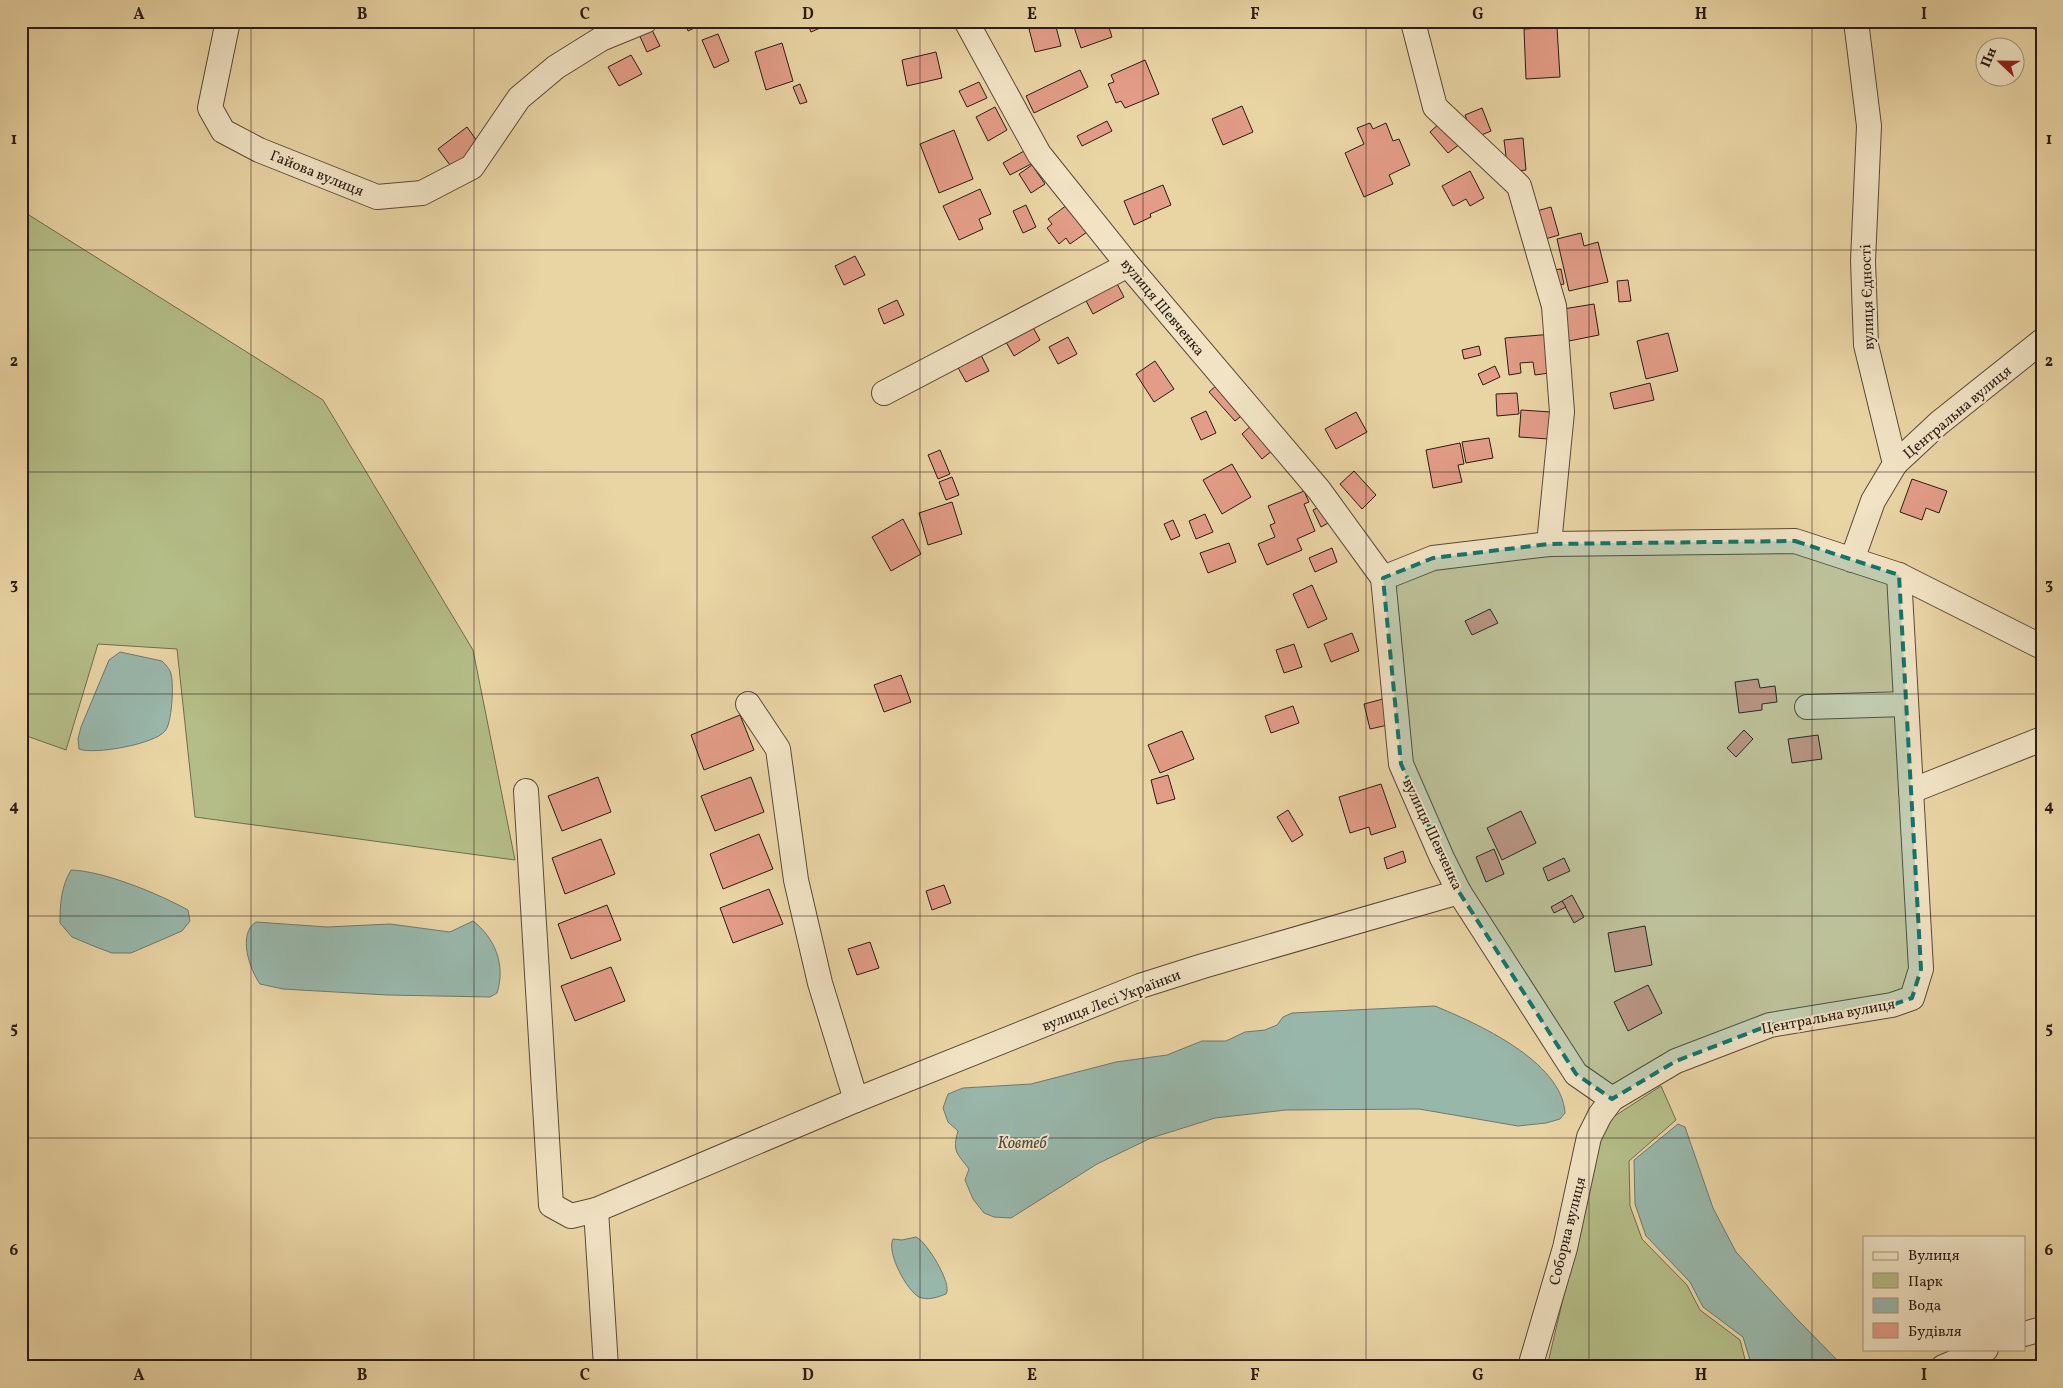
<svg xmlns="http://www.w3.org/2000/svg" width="2063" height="1388" font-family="Vollkorn,serif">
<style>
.green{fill:#b4bd87;stroke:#706c4e}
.water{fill:#98b7ab;stroke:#6c796f}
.building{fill:#e29c87;stroke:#2b1b15}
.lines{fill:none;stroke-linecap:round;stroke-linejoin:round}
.minor-casing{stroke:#5a4939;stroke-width:26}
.minor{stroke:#f1e3c4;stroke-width:24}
.marked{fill:#0f766e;fill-opacity:0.2;stroke:#0f766e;stroke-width:4;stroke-dasharray:10 6;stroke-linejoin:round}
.grid{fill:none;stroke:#2b1b15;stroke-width:1;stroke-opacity:0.55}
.labels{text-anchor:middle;stroke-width:4;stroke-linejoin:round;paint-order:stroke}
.street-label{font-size:15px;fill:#2b1b15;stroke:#f1e3c4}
.water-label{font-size:16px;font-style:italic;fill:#4c4a42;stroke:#f1e3c4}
.neatline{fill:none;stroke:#2b1b15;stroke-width:2}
.grid-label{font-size:16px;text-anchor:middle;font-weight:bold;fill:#2b1b15}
</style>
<rect width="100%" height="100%" fill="#e9d4a4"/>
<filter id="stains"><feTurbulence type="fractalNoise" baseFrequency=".004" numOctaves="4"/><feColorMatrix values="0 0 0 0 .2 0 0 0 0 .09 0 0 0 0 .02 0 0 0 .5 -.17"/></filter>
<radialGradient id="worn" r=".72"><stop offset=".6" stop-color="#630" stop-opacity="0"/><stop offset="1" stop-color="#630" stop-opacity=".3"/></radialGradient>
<g class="green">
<path d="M 21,210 L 323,400 L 473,650 L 515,860 L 195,817 L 177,649 L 98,644 L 66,750 L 21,734 Z"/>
<path d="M 1661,1086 L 1676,1120 L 1629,1161 L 1630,1206 L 1642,1239 L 1687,1285 L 1700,1310 L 1740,1340 L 1747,1367 L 1547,1367 L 1601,1137 L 1610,1119 Z"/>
</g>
<g class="water">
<path d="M 120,652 L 162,661 C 165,664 170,669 171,674 C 174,684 172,724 165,731 C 155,744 94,755 79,749 L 78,739 L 81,727 L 109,660 Z"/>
<path d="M 71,870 C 104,871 159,894 188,910 L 190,921 L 182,931 L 131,953 L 112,953 L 96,947 L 72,937 L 60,923 C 60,904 61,887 71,870 Z"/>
<path d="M 473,921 C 495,938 506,965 497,993 L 490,997 L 387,995 L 283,989 L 260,984 C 250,970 237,934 256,922 L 327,927 L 390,924 L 450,932 Z"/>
<path d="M 1435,1006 C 1476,1023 1562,1061 1565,1113 L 1560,1119 L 1546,1123 L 1518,1126 L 1419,1109 L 1286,1110 L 1215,1118 L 1151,1138 L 1097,1164 L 1011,1218 L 994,1217 L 984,1213 L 973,1199 L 965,1180 L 969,1169 C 957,1153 952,1152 958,1131 L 948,1122 L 943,1108 L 948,1094 L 963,1088 L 1031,1084 L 1116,1062 L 1167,1055 L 1202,1041 L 1226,1041 L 1245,1032 L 1265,1030 L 1277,1025 L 1283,1017 L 1292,1013 Z"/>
<path d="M 1678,1124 L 1685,1127 L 1713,1208 L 1736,1252 L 1794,1316 L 1844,1367 L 1752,1367 L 1743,1337 L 1703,1307 L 1690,1282 L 1646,1236 L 1635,1204 L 1634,1160 Z"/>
<path d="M 916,1237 C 926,1241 953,1284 946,1294 C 938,1297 928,1301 919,1297 C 907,1291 886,1252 893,1239 L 902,1240 Z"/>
</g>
<g class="building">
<path d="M 685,21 L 702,21 L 703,24 L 688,31 Z"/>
<path d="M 732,21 L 749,21 L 734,27 Z"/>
<path d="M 796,21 L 825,21 L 827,25 L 811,32 L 807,22 L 798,26 Z"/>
<path d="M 1072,21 L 1107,21 L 1112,37 L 1081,48 Z"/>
<path d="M 2025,21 L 2042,21 L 2042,32 L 2024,25 Z"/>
<path d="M 1055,23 L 1061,46 L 1035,52 L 1029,29 Z"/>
<path d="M 649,24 L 660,46 L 647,52 L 637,30 Z"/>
<path d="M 1557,27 L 1560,77 L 1526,79 L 1524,29 Z"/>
<path d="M 718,34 L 729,61 L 714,68 L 702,40 Z"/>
<path d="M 782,43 L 793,81 L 766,90 L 755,52 Z"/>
<path d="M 936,52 L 942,78 L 907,86 L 902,60 Z"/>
<path d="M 631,55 L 642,74 L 619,86 L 608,67 Z"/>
<path d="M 1145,60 L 1159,94 L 1125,108 L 1121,101 L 1116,103 L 1108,84 L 1114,82 L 1111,75 Z"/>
<path d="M 1080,70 L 1088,87 L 1034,113 L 1026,96 Z"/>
<path d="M 979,82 L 987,98 L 967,107 L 959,91 Z"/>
<path d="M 800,84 L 807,102 L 800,104 L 793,87 Z"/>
<path d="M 1242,106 L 1253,132 L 1223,145 L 1212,119 Z"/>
<path d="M 995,107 L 1007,130 L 988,141 L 976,117 Z"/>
<path d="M 1482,108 L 1491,131 L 1474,138 L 1465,115 Z"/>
<path d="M 1107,121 L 1112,131 L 1082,146 L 1077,136 Z"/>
<path d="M 1441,122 L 1460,144 L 1448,153 L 1430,132 Z"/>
<path d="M 1370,123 L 1373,129 L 1386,123 L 1393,141 L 1399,139 L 1410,165 L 1389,175 L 1393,184 L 1364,197 L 1345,153 L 1364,144 L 1357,128 Z"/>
<path d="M 467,127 L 482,148 L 453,169 L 438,149 Z"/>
<path d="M 954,130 L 973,179 L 939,193 L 920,144 Z"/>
<path d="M 1523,138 L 1526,170 L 1508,172 L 1504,140 Z"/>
<path d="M 1024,151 L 1031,164 L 1010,175 L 1003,163 Z"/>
<path d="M 1032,165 L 1045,184 L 1031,193 L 1019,174 Z"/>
<path d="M 1470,171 L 1484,198 L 1470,206 L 1466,199 L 1453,206 L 1442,186 Z"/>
<path d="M 1163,185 L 1171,205 L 1150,214 L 1151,217 L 1134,225 L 1124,201 Z"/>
<path d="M 980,189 L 991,214 L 979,219 L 983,229 L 959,240 L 943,206 Z"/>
<path d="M 1026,205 L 1036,227 L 1023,233 L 1013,211 Z"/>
<path d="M 1067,205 L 1087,232 L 1070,244 L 1066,238 L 1059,244 L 1047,228 L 1052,224 L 1048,219 Z"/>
<path d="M 1551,207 L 1559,235 L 1542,240 L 1533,212 Z"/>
<path d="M 1581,233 L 1584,246 L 1598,242 L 1608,282 L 1569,291 L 1557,239 Z"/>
<path d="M 855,256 L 865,275 L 844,285 L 835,266 Z"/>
<path d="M 1561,269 L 1564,284 L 1555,286 L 1552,270 Z"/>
<path d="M 1114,278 L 1124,297 L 1093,314 L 1083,295 Z"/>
<path d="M 1628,280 L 1631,301 L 1619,302 L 1617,281 Z"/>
<path d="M 897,300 L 904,315 L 884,324 L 878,309 Z"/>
<path d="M 1594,304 L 1599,335 L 1569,341 L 1563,309 Z"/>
<path d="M 1029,320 L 1040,340 L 1014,356 L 1002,335 Z"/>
<path d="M 1668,333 L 1678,371 L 1646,379 L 1637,341 Z"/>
<path d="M 1553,334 L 1556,372 L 1535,375 L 1533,362 L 1520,363 L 1521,373 L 1509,375 L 1505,338 Z"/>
<path d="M 1068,337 L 1077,354 L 1058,364 L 1049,347 Z"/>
<path d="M 1479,346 L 1481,355 L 1464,359 L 1462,350 Z"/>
<path d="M 980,353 L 989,371 L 966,382 L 956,364 Z"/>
<path d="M 1155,361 L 1174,389 L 1154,402 L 1136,374 Z"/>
<path d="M 1495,366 L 1500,377 L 1483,385 L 1478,374 Z"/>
<path d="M 1650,383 L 1654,400 L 1614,409 L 1610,393 Z"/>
<path d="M 1218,384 L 1245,413 L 1235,421 L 1209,392 Z"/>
<path d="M 1517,393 L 1519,414 L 1497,416 L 1496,394 Z"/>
<path d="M 1521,410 L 1551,412 L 1549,439 L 1519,437 Z"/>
<path d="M 1206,411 L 1216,433 L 1201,440 L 1191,418 Z"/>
<path d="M 1356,412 L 1367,432 L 1336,449 L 1325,429 Z"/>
<path d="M 1253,424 L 1273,450 L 1262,459 L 1242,434 Z"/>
<path d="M 1489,438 L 1493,458 L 1466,463 L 1462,442 Z"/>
<path d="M 1460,443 L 1464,464 L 1458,465 L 1462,482 L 1433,488 L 1426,450 Z"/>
<path d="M 940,450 L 950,474 L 938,479 L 928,455 Z"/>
<path d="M 1232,464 L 1251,497 L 1222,514 L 1203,480 Z"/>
<path d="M 1354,471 L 1376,495 L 1362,509 L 1340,484 Z"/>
<path d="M 952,477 L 959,495 L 946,500 L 939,482 Z"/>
<path d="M 1912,479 L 1947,491 L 1939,513 L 1926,508 L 1922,520 L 1900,512 Z"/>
<path d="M 1304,491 L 1309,502 L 1304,504 L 1315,531 L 1297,539 L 1302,550 L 1267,565 L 1258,544 L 1275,537 L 1270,525 L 1275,523 L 1268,506 Z"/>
<path d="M 952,502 L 962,534 L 928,545 L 919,513 Z"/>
<path d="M 1321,506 L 1330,522 L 1321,527 L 1313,510 Z"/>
<path d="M 1205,514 L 1213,532 L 1196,539 L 1189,521 Z"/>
<path d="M 903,519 L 921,554 L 891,571 L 872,537 Z"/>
<path d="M 1173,520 L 1180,536 L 1171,540 L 1164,524 Z"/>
<path d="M 1229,543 L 1236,562 L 1208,573 L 1200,553 Z"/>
<path d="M 1332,548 L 1337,562 L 1315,572 L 1309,558 Z"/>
<path d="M 1312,585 L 1327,619 L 1308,628 L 1293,594 Z"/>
<path d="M 1490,609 L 1498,623 L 1472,635 L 1465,621 Z"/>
<path d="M 1352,633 L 1359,651 L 1331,662 L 1324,644 Z"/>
<path d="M 1294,644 L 1302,667 L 1284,673 L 1276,650 Z"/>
<path d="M 901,675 L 911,702 L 884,712 L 874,685 Z"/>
<path d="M 1758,679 L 1760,688 L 1775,686 L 1777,702 L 1762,704 L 1762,710 L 1739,713 L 1735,682 Z"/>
<path d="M 1383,699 L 1388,725 L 1370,729 L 1364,704 Z"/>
<path d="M 1293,706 L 1299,723 L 1271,733 L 1265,716 Z"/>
<path d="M 740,715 L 754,750 L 704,770 L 691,735 Z"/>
<path d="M 1744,730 L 1753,739 L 1736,757 L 1727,748 Z"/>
<path d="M 1182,731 L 1194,759 L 1160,773 L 1148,745 Z"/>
<path d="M 1818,735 L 1822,759 L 1792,763 L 1788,739 Z"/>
<path d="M 1168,775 L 1175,799 L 1157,804 L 1151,780 Z"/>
<path d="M 598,777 L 611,812 L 562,831 L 548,796 Z"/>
<path d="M 751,777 L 764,812 L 715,831 L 701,796 Z"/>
<path d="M 1381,784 L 1396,827 L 1371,835 L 1369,827 L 1350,833 L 1339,797 Z"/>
<path d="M 1288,810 L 1303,835 L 1292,842 L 1277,817 Z"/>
<path d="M 1521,811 L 1536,843 L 1502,860 L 1487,828 Z"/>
<path d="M 759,834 L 773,869 L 723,889 L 710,854 Z"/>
<path d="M 601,839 L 615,874 L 565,894 L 552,858 Z"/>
<path d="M 1494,849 L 1504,874 L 1486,882 L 1476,857 Z"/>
<path d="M 1403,851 L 1406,862 L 1387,869 L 1384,858 Z"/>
<path d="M 1564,858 L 1570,871 L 1548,881 L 1543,868 Z"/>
<path d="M 944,885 L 951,903 L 932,910 L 926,891 Z"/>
<path d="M 769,889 L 783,924 L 733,943 L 720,908 Z"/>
<path d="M 1572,895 L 1584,917 L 1574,923 L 1562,901 Z"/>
<path d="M 1562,901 L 1566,907 L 1554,913 L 1551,907 Z"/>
<path d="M 607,905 L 621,940 L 571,959 L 558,924 Z"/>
<path d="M 1645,926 L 1652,965 L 1615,972 L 1608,933 Z"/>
<path d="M 870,942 L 879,968 L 857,975 L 848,949 Z"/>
<path d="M 611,967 L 625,1001 L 575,1021 L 561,986 Z"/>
<path d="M 1648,985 L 1662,1013 L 1628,1031 L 1614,1002 Z"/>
</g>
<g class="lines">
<g class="minor-casing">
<g id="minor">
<path d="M 228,21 L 210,108 L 223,131 L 259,150 L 377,197 L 422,193 L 472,167 L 519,98 L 556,67 L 601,39 L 645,21"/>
<path d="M 966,21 L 1039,154 L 1128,265 L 1319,490 L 1383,578 L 1433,558 L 1549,544 L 1795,541 L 1899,575 L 2042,647"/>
<path d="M 1414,26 L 1435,107 L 1519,186 L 1554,306 L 1562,412 L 1549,544"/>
<path d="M 884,393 L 1128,265"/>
<path d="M 1895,464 L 1939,423 L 2042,341"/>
<path d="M 1852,560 L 1873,501 L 1895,464 L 1866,345 L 1863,261 L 1869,126 L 1856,21"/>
<path d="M 1383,578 L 1401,764 L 1442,858 L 1459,892 L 1576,1074 L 1612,1099"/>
<path d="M 748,704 L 778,749 L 796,880 L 820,983 L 856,1100"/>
<path d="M 1807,707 L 1906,704"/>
<path d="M 526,791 L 551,1205 L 571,1216 L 596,1210 L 856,1100 L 1140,986 L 1203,966 L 1459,892"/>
<path d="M 1911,791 L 2042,739"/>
<path d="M 596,1210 L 606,1367"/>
<path d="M 2024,1334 L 2042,1329"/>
<path d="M 1530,1367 L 1565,1248 L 1589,1137 L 1600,1115 L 1612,1099 L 1676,1061 L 1770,1025 L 1892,1005 L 1912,998 L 1921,969 L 1899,575"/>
<path d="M 1943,1367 L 1986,1349"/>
</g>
</g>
<use href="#minor" class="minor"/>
</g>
<path class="marked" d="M 1795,541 L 1899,575 L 1921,969 L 1912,998 L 1892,1005 L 1770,1025 L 1676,1061 L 1612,1099 L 1576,1074 L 1459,892 L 1401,764 L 1383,578 L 1433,558 L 1549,544 Z"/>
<path class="grid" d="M 251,21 L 251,1367M 474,21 L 474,1367M 697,21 L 697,1367M 920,21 L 920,1367M 1143,21 L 1143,1367M 1366,21 L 1366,1367M 1589,21 L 1589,1367M 1812,21 L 1812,1367M 21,250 L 2042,250M 21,472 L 2042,472M 21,694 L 2042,694M 21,916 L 2042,916M 21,1138 L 2042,1138"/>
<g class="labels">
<g class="street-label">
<text transform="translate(317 173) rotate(22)" y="5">Гайова вулиця</text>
<text transform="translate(1867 297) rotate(-92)" y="5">вулиця Єдності</text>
<text transform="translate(1163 307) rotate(50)" y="5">вулиця Шевченка</text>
<text transform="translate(1957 412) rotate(-40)" y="5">Центральна вулиця</text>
<text transform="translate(1433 834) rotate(65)" y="5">вулиця Шевченка</text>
<text transform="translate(1111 1000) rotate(-21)" y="5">вулиця Лесі Українки</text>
<text transform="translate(1828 1016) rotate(-11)" y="5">Центральна вулиця</text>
<text transform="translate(1567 1231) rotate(-76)" y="5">Соборна вулиця</text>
</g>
<g class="water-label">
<text x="1022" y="1148">Ковтеб</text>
</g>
</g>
<rect width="2063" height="1388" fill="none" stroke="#e9d4a4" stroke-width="55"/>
<rect x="1863" y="1236" width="162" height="115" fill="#f1e3c4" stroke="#a2937e"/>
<rect x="1873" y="1252" width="25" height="8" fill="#f1e3c4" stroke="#a2937e"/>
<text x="1908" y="1260" font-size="15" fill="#2b1b15">Вулиця</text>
<rect x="1873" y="1273" width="25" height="15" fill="#b4bd87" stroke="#a2937e"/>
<text x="1908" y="1286" font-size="15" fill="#2b1b15">Парк</text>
<rect x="1873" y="1298" width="25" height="15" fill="#98b7ab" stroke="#a2937e"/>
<text x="1908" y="1310" font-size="15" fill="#2b1b15">Вода</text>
<rect x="1873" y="1323" width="25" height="15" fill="#e29c87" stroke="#a2937e"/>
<text x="1908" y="1336" font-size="15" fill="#2b1b15">Будівля</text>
<g transform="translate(2000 62) rotate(292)"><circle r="24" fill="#f1e3c4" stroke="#a2937e"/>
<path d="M0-4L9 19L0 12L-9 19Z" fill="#8f2418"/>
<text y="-8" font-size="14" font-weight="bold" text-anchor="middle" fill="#2b1b15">Пн</text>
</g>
<rect x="28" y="28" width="2008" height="1332" class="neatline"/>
<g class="grid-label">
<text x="139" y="19">A</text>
<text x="362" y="19">B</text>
<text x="585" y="19">C</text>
<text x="808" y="19">D</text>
<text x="1032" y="19">E</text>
<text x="1255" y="19">F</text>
<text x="1478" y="19">G</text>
<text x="1701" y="19">H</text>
<text x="1924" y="19">I</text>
<text x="14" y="144">1</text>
<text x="2049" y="144">1</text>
<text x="14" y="366">2</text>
<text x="2049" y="366">2</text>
<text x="14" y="589">3</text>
<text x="2049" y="589">3</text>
<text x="14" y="811">4</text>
<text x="2049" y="811">4</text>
<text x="14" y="1033">5</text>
<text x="2049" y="1033">5</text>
<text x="14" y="1255">6</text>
<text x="2049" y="1255">6</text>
<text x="139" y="1380">A</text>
<text x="362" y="1380">B</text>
<text x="585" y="1380">C</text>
<text x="808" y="1380">D</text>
<text x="1032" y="1380">E</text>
<text x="1255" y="1380">F</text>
<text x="1478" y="1380">G</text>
<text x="1701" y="1380">H</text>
<text x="1924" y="1380">I</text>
</g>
<rect width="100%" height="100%" filter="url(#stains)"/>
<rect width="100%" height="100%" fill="url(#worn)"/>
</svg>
